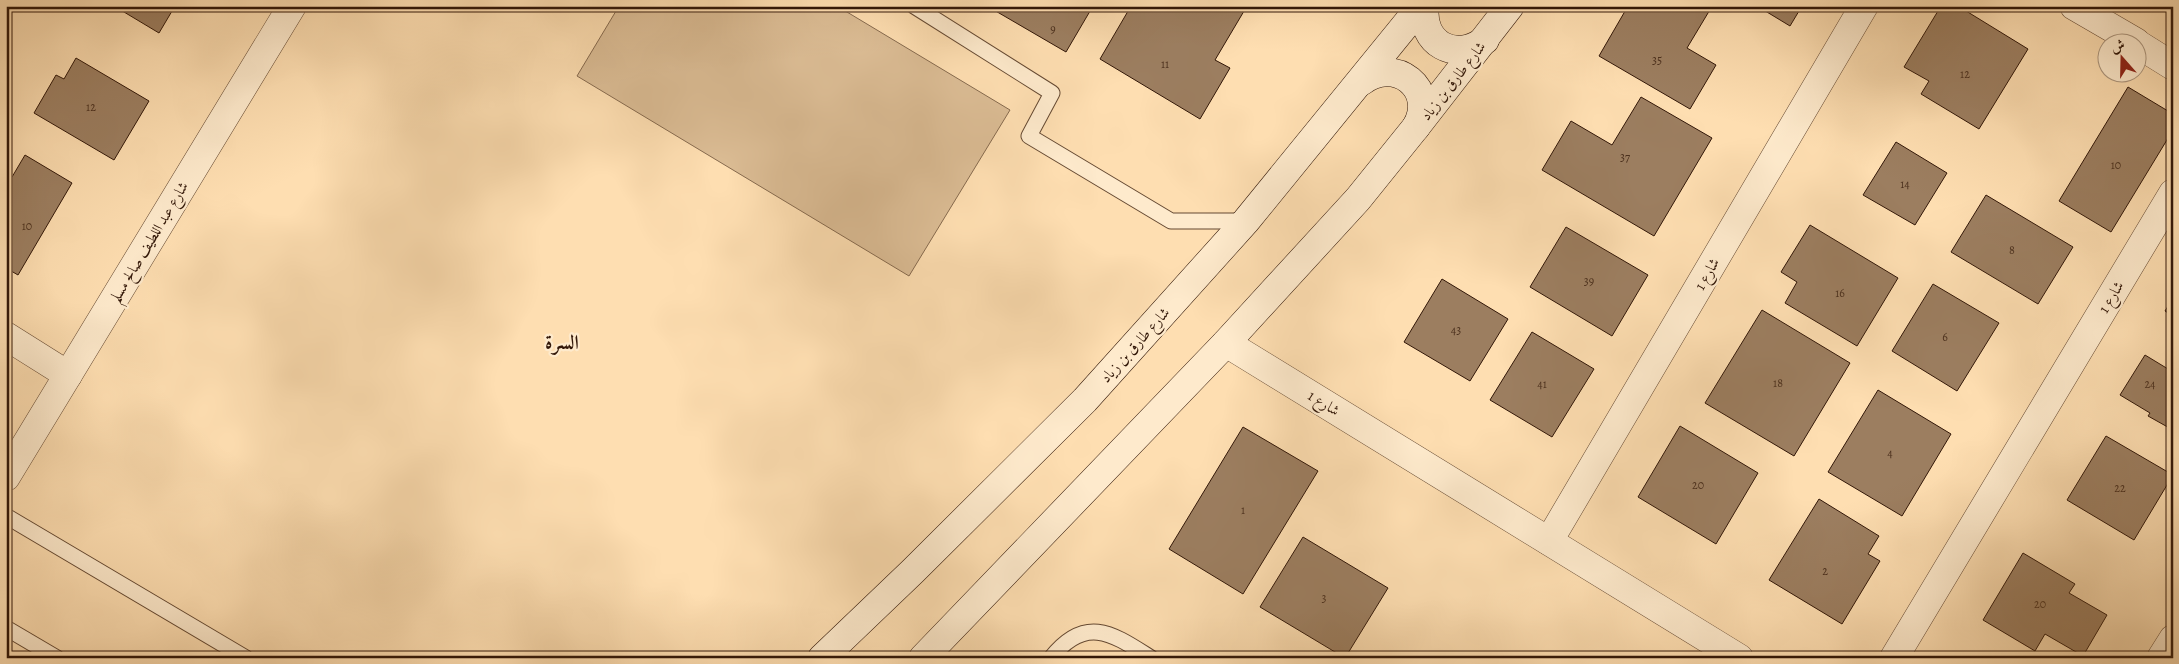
<svg xmlns="http://www.w3.org/2000/svg" width="2179" height="664" font-family="Alegreya,Amiri,serif">
<style>
.grass{fill:#dbbc94;stroke:#866a4e}
.building{fill:#9c7e60;stroke:#321708}
.lines{fill:none;stroke-linecap:round;stroke-linejoin:round}
.service-casing{stroke:#654932;stroke-width:17}
.minor-casing{stroke:#654932;stroke-width:29}
.secondary-casing{stroke:#321708;stroke-width:29}
.service{stroke:#feeacc;stroke-width:15}
.minor{stroke:#feeacc;stroke-width:28}
.secondary{stroke:#feeacc;stroke-width:28}
.labels{text-anchor:middle;stroke-width:4.5;stroke-linejoin:round;paint-order:stroke}
.number-label{font-size:12px;fill:#4c311e}
.street-label{font-size:15px;fill:#321708;stroke:#feeacc}
.district-label{font-size:20px;font-weight:bold;fill:#321708;stroke:#feeacc}
</style>
<rect width="100%" height="100%" fill="#fedeb1"/>
<filter id="stains"><feTurbulence type="fractalNoise" baseFrequency=".004" numOctaves="4"/><feColorMatrix values="0 0 0 0 .2 0 0 0 0 .09 0 0 0 0 .02 0 0 0 .5 -.17"/></filter>
<radialGradient id="worn" r=".72"><stop offset=".6" stop-color="#630" stop-opacity="0"/><stop offset="1" stop-color="#630" stop-opacity=".3"/></radialGradient>
<path class="grass" d="M 619,6 L 837,6 L 1010,110 L 909,276 L 577,76 Z"/>
<g class="building">
<path d="M 114,6 L 175,6 L 159,33 Z"/>
<path d="M 987,6 L 1093,6 L 1066,52 Z"/>
<path d="M 1131,6 L 1247,6 L 1215,60 L 1230,68 L 1200,119 L 1100,59 Z"/>
<path d="M 1628,6 L 1707,6 L 1711,8 L 1687,48 L 1716,65 L 1690,109 L 1599,56 Z"/>
<path d="M 1757,6 L 1802,6 L 1790,26 Z"/>
<path d="M 1941,6 L 1958,6 L 2028,49 L 1979,129 L 1921,94 L 1929,81 L 1904,67 Z"/>
<path d="M 2163,6 L 2173,6 L 2173,12 Z"/>
<path d="M 76,58 L 149,101 L 114,160 L 34,113 L 56,75 L 64,79 Z"/>
<path d="M 2128,87 L 2173,114 L 2173,130 L 2111,232 L 2059,201 Z"/>
<path d="M 1641,97 L 1712,138 L 1654,236 L 1542,170 L 1571,121 L 1612,145 Z"/>
<path d="M 1896,142 L 1947,173 L 1915,225 L 1863,195 Z"/>
<path d="M 25,155 L 72,183 L 18,275 L 6,268 L 6,174 L 12,177 Z"/>
<path d="M 1986,195 L 2073,247 L 2038,304 L 1951,252 Z"/>
<path d="M 1810,225 L 1898,278 L 1857,346 L 1785,303 L 1797,282 L 1781,272 Z"/>
<path d="M 1566,227 L 1648,275 L 1612,336 L 1530,287 Z"/>
<path d="M 1442,279 L 1508,319 L 1470,381 L 1404,342 Z"/>
<path d="M 1933,284 L 1999,323 L 1957,391 L 1892,351 Z"/>
<path d="M 2173,298 L 2173,316 L 2165,311 Z"/>
<path d="M 1762,310 L 1850,363 L 1794,456 L 1705,403 Z"/>
<path d="M 1532,332 L 1594,369 L 1552,437 L 1490,400 Z"/>
<path d="M 2145,355 L 2173,372 L 2173,430 L 2148,416 L 2150,413 L 2120,395 Z"/>
<path d="M 1878,390 L 1951,434 L 1902,516 L 1828,472 Z"/>
<path d="M 1680,426 L 1758,473 L 1716,544 L 1638,497 Z"/>
<path d="M 1243,427 L 1318,471 L 1243,594 L 1169,549 Z"/>
<path d="M 2106,436 L 2173,475 L 2134,540 L 2067,500 Z"/>
<path d="M 1819,499 L 1879,536 L 1868,554 L 1880,561 L 1842,624 L 1769,580 Z"/>
<path d="M 1303,537 L 1388,588 L 1345,658 L 1260,607 Z"/>
<path d="M 2023,553 L 2075,584 L 2069,593 L 2107,615 L 2083,656 L 2045,634 L 2035,651 L 1983,620 Z"/>
</g>
<g class="lines">
<g class="service-casing">
<g id="service">
<path d="M 914,6 L 1052,93 L 1029,136 L 1171,221 L 1246,221"/>
<path d="M 6,516 L 246,658"/>
<path d="M 6,628 L 57,658"/>
<path d="M 1051,658 C 1086,614 1113,634 1151,658"/>
</g>
</g>
<g class="minor-casing">
<g id="minor">
<path d="M 2074,6 L 2136,42"/>
<path d="M 2136,43 L 2173,66"/>
<path d="M 6,336 L 68,375"/>
<path d="M 1226,343 L 1739,658"/>
<path d="M 6,477 L 292,6"/>
<path d="M 1549,541 L 1864,6"/>
<path d="M 1894,658 L 2173,193"/>
<path d="M 2161,658 L 2173,639"/>
</g>
</g>
<g class="secondary-casing">
<g id="secondary">
<path d="M 1425,6 C 1420,43 1455,63 1485,40"/>
<path d="M 1361,82 C 1395,55 1438,89 1416,127"/>
<path d="M 822,658 L 913,571 L 1085,400 L 1246,221 L 1421,6"/>
<path d="M 923,658 L 1226,343 L 1358,199 L 1416,127 L 1510,6"/>
</g>
</g>
<use href="#service" class="service"/>
<use href="#minor" class="minor"/>
<use href="#secondary" class="secondary"/>
</g>
<g class="labels">
<g class="number-label">
<text x="1053" y="33">9</text>
<text x="1657" y="64">35</text>
<text x="1165" y="68">11</text>
<text x="1965" y="78">12</text>
<text x="91" y="111">12</text>
<text x="1625" y="161">37</text>
<text x="2116" y="169">10</text>
<text x="1905" y="188">14</text>
<text x="27" y="230">10</text>
<text x="2012" y="254">8</text>
<text x="1589" y="285">39</text>
<text x="1840" y="297">16</text>
<text x="1456" y="334">43</text>
<text x="1945" y="341">6</text>
<text x="1778" y="387">18</text>
<text x="1542" y="388">41</text>
<text x="2150" y="388">24</text>
<text x="1890" y="457">4</text>
<text x="1698" y="489">20</text>
<text x="2120" y="492">22</text>
<text x="1243" y="514">1</text>
<text x="1825" y="575">2</text>
<text x="1324" y="602">3</text>
<text x="2040" y="608">20</text>
</g>
<g class="street-label">
<text transform="translate(1453 81) rotate(-52)" y="5">شارع طارق بن زياد</text>
<text transform="translate(149 242) rotate(-59)" y="5">شارع عبد اللطيف صالح مسلم</text>
<text transform="translate(1707 274) rotate(-60)" y="5">شارع 1</text>
<text transform="translate(2111 297) rotate(-59)" y="5">شارع 1</text>
<text transform="translate(1135 345) rotate(-48)" y="5">شارع طارق بن زياد</text>
<text transform="translate(1324 403) rotate(32)" y="5">شارع 1</text>
</g>
<g class="district-label">
<text x="562" y="349">السرة</text>
</g>
</g>
<rect width="2179" height="664" fill="none" stroke="#fedeb1" stroke-width="25"/>
<rect x="8" y="8" width="2164" height="649" fill="none" stroke="#321708" stroke-width="2.5"/>
<rect x="12" y="12" width="2154" height="639" fill="none" stroke="#321708"/>
<g transform="translate(2122 58) rotate(340)"><circle r="24" fill="#feeacc" stroke="#ac967e"/>
<path d="M0-4L9 19L0 12L-9 19Z" fill="#8f2418"/>
<text y="-8" font-size="14" font-weight="bold" text-anchor="middle" fill="#321708">ش</text>
</g>
<rect width="100%" height="100%" filter="url(#stains)"/>
<rect width="100%" height="100%" fill="url(#worn)"/>
</svg>
